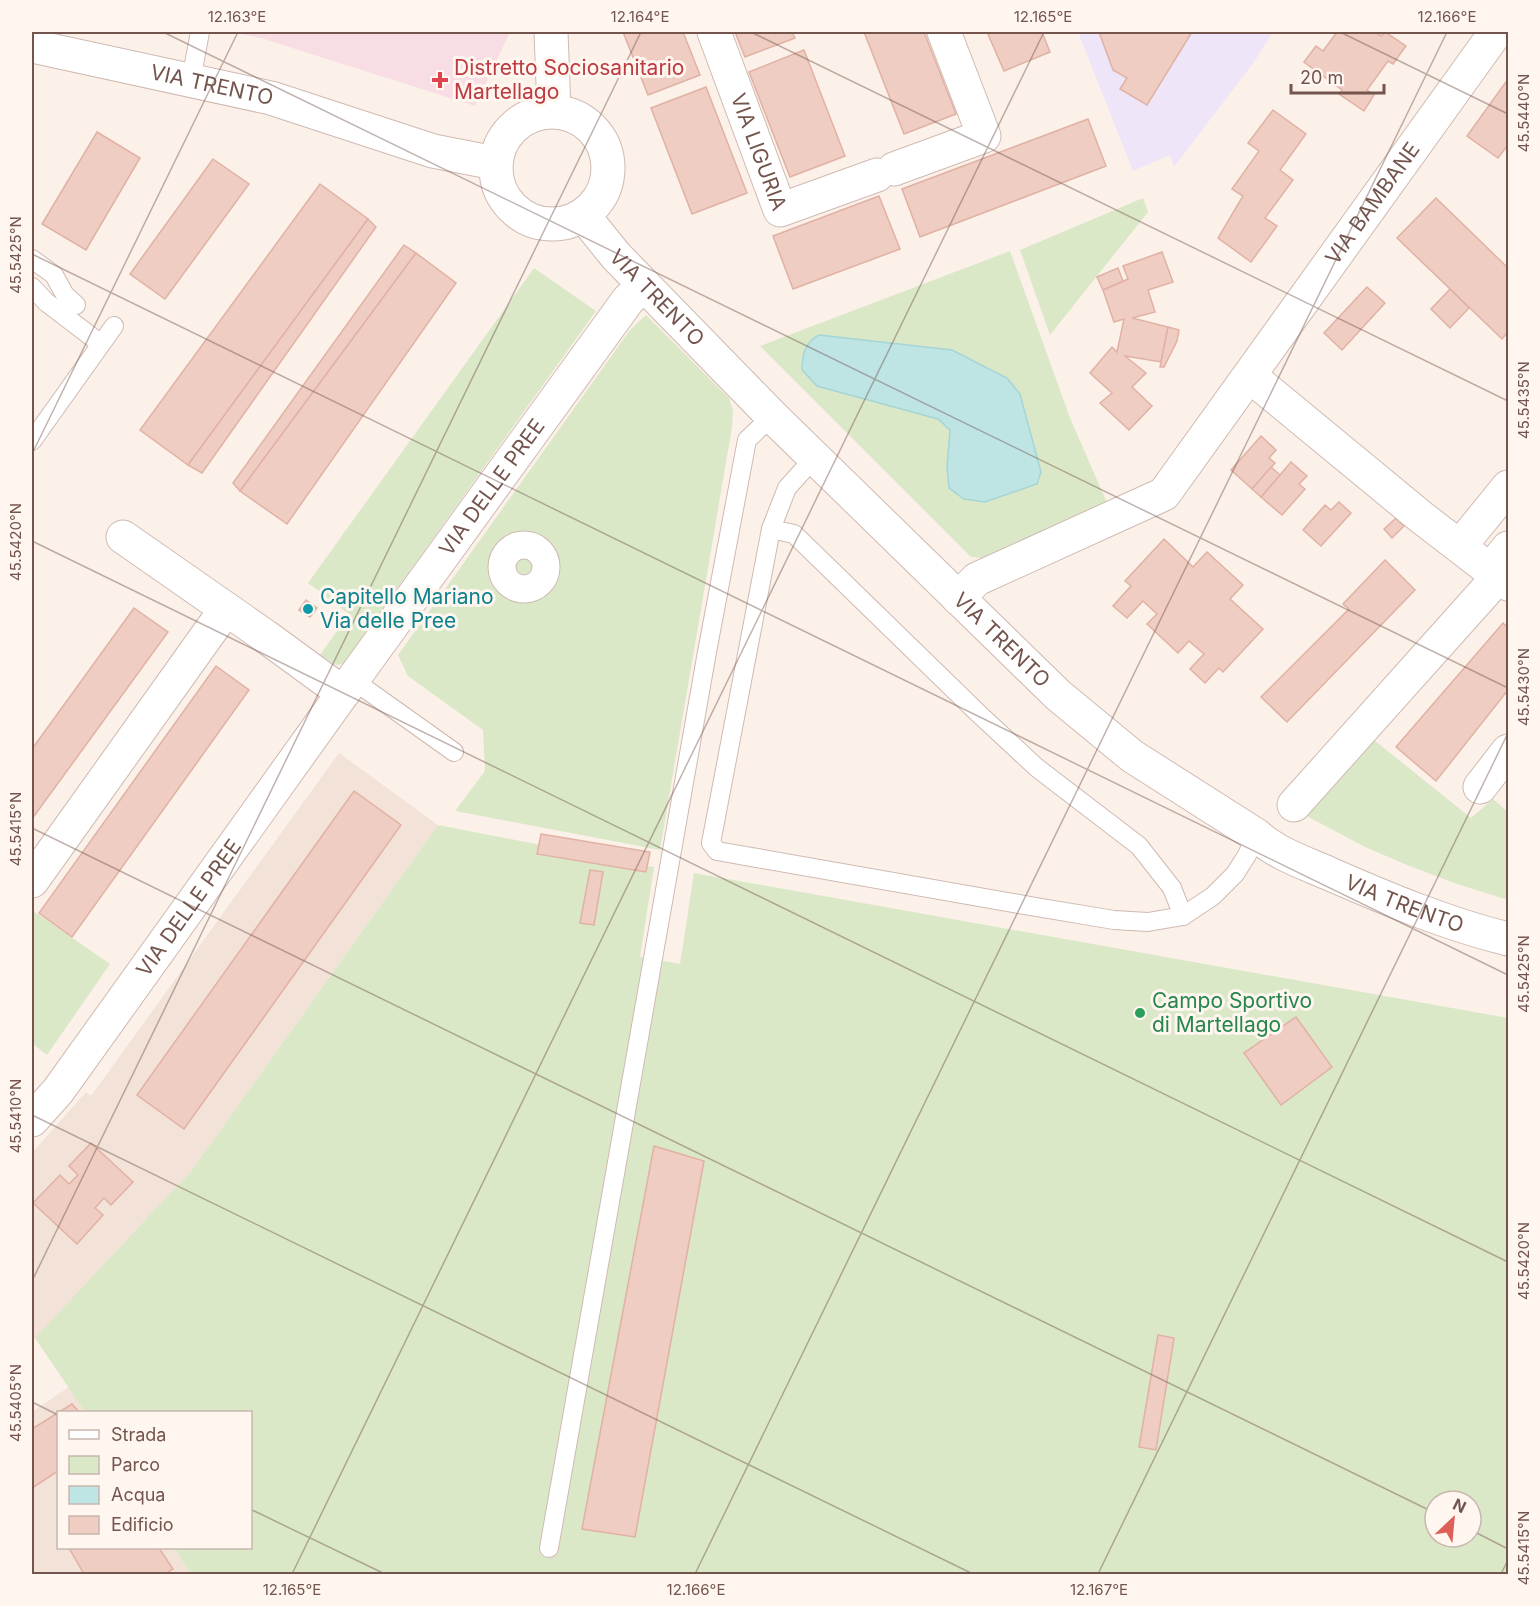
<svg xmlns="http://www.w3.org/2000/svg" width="1540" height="1606" font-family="Inter,sans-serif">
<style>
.residential{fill:#f2e2d8}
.education{fill:#eee5f8}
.medical{fill:#f8dde5}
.green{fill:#dae8c8;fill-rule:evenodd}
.water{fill:#bee4e3;stroke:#a5d5d5;stroke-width:1.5}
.building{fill:#efcdc2;stroke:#e1b1a4;stroke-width:1.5}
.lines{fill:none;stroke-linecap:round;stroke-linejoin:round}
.service-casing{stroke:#cfbab2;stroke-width:20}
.pedestrian-casing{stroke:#cfbab2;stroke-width:29}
.minor-casing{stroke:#cfbab2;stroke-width:35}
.tertiary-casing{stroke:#cfbab2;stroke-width:35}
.service{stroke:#fff;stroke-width:18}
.pedestrian{stroke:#fff;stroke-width:27}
.minor{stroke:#fff;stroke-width:33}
.tertiary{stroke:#fff;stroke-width:33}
.ticks{fill:none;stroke:#74554e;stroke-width:1.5;stroke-opacity:0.45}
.health-dot{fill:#e0444e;stroke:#fef6ef;stroke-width:2}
.culture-dot{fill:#0f9aa8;stroke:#fef6ef;stroke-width:2}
.leisure-dot{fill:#2e9e5b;stroke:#fef6ef;stroke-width:2}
.labels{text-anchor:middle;stroke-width:6;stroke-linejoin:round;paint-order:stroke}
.health-label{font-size:21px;fill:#be3a42;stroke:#fef6ef;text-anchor:start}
.street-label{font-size:21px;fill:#74554e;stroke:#fef6ef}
.culture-label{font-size:21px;fill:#0d838f;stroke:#fef6ef;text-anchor:start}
.leisure-label{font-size:21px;fill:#27864d;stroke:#fef6ef;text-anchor:start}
.neatline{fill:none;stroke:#74554e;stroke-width:2}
.ticks-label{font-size:15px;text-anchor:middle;fill:#74554e}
</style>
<rect width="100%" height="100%" fill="#fbf1e9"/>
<g class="residential">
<path d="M 339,753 L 438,825 L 192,1170 L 32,1342 L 32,1153 L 86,1092 L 91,1096 Z"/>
<path d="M 69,1387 L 85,1412 L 58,1412 L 58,1548 L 174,1548 L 191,1574 L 32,1574 L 32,1412 Z"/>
</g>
<path class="education" d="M 1078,32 L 1273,32 L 1254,62 L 1174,167 L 1170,155 L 1133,171 Z"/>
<path class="medical" d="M 233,32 L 510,32 L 475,106 L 264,39 Z"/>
<g class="green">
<path d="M 1143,198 L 1148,212 L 1050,335 L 1020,250 Z"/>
<path d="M 1010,251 L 1070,418 L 1108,505 L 994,559 L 971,557 L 760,346 Z"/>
<path d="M 534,268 L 596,311 L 343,664 L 336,665 L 320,655 L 349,614 L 308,583 Z"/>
<path d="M 646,315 L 729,398 L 733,410 L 732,427 L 660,850 L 455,811 L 485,771 L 483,730 L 408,676 L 398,655 L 630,330 Z"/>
<path d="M 1369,736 L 1471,818 L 1493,799 L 1508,812 L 1508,900 L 1457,884 L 1407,865 L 1365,847 L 1301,813 Z"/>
<path d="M 438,825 L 654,867 L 640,957 L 680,964 L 694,873 L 1508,1018 L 1508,1574 L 191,1574 L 174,1548 L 250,1548 L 250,1412 L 85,1412 L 35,1338 L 192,1170 ZM 1435,1501 L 1471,1501 L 1471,1537 L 1435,1537 Z"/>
<path d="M 32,910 L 110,964 L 47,1055 L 32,1043 Z"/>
</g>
<path class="water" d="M 819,335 L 952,350 L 1007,378 L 1020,394 L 1041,472 L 1037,484 L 985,502 L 964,499 L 949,488 L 947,467 L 950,430 L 938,419 L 817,386 L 802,370 C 802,355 805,342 819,335 Z"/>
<g class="building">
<path d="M 623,32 L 683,32 L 700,75 L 648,95 Z"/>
<path d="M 735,32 L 792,32 L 795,38 L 745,57 Z"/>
<path d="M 864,32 L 924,32 L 956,114 L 904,134 Z"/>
<path d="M 987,32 L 1042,32 L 1050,52 L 1004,71 Z"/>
<path d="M 1099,32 L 1192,32 L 1147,105 L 1120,89 L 1127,78 L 1113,70 Z"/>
<path d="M 1337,32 L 1375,32 L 1381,36 L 1385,32 L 1406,46 L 1393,64 L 1388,61 L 1367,90 L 1374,95 L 1364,111 L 1339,94 L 1342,90 L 1304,62 L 1316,46 L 1323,51 Z"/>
<path d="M 804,50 L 845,156 L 790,177 L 749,72 Z"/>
<path d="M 1508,79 L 1508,145 L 1498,158 L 1467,136 Z"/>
<path d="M 706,87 L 747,193 L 692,214 L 651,108 Z"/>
<path d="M 1273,110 L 1306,134 L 1280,170 L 1293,180 L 1265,218 L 1277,226 L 1251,262 L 1218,238 L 1243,196 L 1232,189 L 1259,151 L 1248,143 Z"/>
<path d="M 1088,119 L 1106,166 L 920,237 L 902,189 Z"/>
<path d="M 97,132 L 140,158 L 86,250 L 42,224 Z"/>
<path d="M 213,159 L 249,184 L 165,299 L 130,274 Z"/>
<path d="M 320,184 L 368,219 L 188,465 L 140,430 Z"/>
<path d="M 879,196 L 900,249 L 793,289 L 773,236 Z"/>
<path d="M 1436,198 L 1508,268 L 1508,332 L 1502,339 L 1397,238 Z"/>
<path d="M 368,219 L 376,227 L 202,473 L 188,465 Z"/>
<path d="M 404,245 L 416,253 L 240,491 L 233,483 Z"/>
<path d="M 1162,252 L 1173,282 L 1148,290 L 1155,312 L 1132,318 L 1168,327 L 1161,362 L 1125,356 L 1146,373 L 1132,387 L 1152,406 L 1129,430 L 1100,403 L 1112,393 L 1090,373 L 1112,347 L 1117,352 L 1124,319 L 1114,322 L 1103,290 L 1128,279 L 1123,266 Z"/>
<path d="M 416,253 L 456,283 L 287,524 L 240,491 Z"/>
<path d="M 1118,268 L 1123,281 L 1103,290 L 1097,277 Z"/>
<path d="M 1367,287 L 1385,303 L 1342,350 L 1324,333 Z"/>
<path d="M 1450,289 L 1469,308 L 1450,328 L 1431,309 Z"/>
<path d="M 1168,327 L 1179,330 L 1177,341 L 1164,367 L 1160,367 Z"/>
<path d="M 1261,436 L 1276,450 L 1269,458 L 1275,463 L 1252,489 L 1231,470 Z"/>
<path d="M 1291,462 L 1307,476 L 1299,484 L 1305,489 L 1282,515 L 1261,497 Z"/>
<path d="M 1271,467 L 1280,475 L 1261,497 L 1252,489 Z"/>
<path d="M 1339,502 L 1351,513 L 1321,546 L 1303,530 L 1325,505 L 1331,510 Z"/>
<path d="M 1396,518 L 1404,526 L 1392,538 L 1384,529 Z"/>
<path d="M 1164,539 L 1193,567 L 1207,552 L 1243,585 L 1230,599 L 1263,629 L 1223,672 L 1219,668 L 1205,683 L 1190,669 L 1204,654 L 1189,641 L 1178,653 L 1147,624 L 1157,614 L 1143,601 L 1127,618 L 1113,606 L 1131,586 L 1125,581 Z"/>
<path d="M 1385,560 L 1415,590 L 1287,722 L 1261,697 L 1349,609 L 1343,604 Z"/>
<path d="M 306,600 L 317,608 L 310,617 L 299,610 Z"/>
<path d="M 134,608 L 168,632 L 32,819 L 32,749 Z"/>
<path d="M 1503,623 L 1508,628 L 1508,690 L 1436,781 L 1396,747 Z"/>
<path d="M 216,666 L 249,690 L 72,937 L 39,913 Z"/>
<path d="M 354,791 L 401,825 L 184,1129 L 137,1095 Z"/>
<path d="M 541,834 L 650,852 L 646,872 L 537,854 Z"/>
<path d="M 590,870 L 603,872 L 594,925 L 580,923 Z"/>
<path d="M 1296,1017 L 1332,1067 L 1281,1105 L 1244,1053 Z"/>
<path d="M 91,1143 L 133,1182 L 111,1205 L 104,1198 L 95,1208 L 103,1215 L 77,1244 L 33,1203 L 60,1175 L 69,1184 L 78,1175 L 69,1166 Z"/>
<path d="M 654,1146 L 704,1161 L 635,1537 L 582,1529 Z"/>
<path d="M 1158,1335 L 1174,1338 L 1156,1450 L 1139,1447 Z"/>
<path d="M 72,1404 L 79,1412 L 58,1412 L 58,1471 L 32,1488 L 32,1429 Z"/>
<path d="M 69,1548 L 159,1548 L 173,1569 L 165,1574 L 84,1574 Z"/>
</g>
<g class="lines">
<g class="service-casing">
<g id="service">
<path d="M 191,80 L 200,32"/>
<path d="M 32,259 L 54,275 L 65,295 L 76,305"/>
<path d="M 32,287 L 46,302 L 101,344"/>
<path d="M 32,441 L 114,326"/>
<path d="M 814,458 L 787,488 L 771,529 L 711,843 L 717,851 L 1036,907 L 1114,920 L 1148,922 L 1183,916 L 1213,896 L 1235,874 L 1247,855 L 1256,835"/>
<path d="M 771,529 L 794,534 L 979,714 L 1036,767 L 1139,846 L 1172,888 L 1183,916"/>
<path d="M 353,680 L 454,752"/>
<path d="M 549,1548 L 707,652 L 747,440 L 772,416"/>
</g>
</g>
<g class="pedestrian-casing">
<circle id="pedestrian" cx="524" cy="567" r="22"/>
</g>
<g class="minor-casing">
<g id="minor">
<path d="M 551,32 L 554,111"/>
<path id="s1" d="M 714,32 L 780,210 L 877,175"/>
<path d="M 894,169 L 984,136 L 944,32"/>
<path d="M 1250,376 L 1421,517 L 1508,584"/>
<path d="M 1460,546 L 1508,487"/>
<path d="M 1491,569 L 1508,548"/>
<path id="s2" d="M 958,598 L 977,579 L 1164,494 L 1496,32"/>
<path id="s3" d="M 343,693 L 628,300 L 644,285"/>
<path d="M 1480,787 L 1508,751"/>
<path d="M 1294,805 L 1499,576"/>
<path d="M 32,881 L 226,609"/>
<path id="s4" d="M 32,1120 L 58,1091 L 343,693 L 265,636 L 123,537"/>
</g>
</g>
<g class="tertiary-casing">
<g id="tertiary">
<path id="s5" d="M 32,46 L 271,98 L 433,151 L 495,163"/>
<circle cx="552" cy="168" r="56"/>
<path id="s6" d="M 583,215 L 616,256 L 772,416 L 1058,695 L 1132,756 L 1256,835 C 1277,854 1305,863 1330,874 C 1387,899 1447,924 1508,939"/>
</g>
</g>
<use href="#service" class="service"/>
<use href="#pedestrian" class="pedestrian"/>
<use href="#minor" class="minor"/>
<use href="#tertiary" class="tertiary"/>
</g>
<path class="ticks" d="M 163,32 L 1508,688M 751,32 L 1508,401M 1340,32 L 1508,114M 32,254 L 1508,975M 32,454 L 238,32M 32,541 L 1508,1262M 32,828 L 1435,1513M 32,1115 L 973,1574M 32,1281 L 641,32M 32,1402 L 58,1415M 250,1509 L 385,1574M 1471,1530 L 1508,1549M 292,1574 L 1044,32M 695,1574 L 1447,32M 1098,1574 L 1508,733M 1501,1574 L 1508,1560"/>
<path class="health-dot" d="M437 71h6v6h6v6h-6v6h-6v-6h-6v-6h6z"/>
<circle class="culture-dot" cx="308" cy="609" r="6"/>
<circle class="leisure-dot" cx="1140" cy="1013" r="6"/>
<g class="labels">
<g class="health-label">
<text x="454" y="75">Distretto Sociosanitario<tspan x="454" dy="24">Martellago</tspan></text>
</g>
<g class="street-label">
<text dy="7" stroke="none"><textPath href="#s5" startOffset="184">VIA TRENTO</textPath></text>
<text dy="7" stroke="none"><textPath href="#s1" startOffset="128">VIA LIGURIA</textPath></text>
<text dy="7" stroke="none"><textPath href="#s2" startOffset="590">VIA BAMBANE</textPath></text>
<text dy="7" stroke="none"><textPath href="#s6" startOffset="111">VIA TRENTO</textPath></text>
<text dy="7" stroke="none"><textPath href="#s3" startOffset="254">VIA DELLE PREE</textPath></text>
<text dy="7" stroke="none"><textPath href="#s6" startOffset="597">VIA TRENTO</textPath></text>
<text dy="7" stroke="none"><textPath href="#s6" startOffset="1083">VIA TRENTO</textPath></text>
<text dy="7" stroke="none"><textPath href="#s4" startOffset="264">VIA DELLE PREE</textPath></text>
</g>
<g class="culture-label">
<text x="320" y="604">Capitello Mariano<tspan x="320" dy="24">Via delle Pree</tspan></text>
</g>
<g class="leisure-label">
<text x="1152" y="1008">Campo Sportivo<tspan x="1152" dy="24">di Martellago</tspan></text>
</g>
</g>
<rect width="1540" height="1606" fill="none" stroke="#fef6ef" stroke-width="66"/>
<rect x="57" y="1411" width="195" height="138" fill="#fef6ef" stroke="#c7b6af" stroke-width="1.5"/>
<rect x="69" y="1430" width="30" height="9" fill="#ffffff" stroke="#c7b6af" stroke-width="1.5"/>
<text x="111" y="1441" font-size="18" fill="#74554e">Strada</text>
<rect x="69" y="1456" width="30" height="18" fill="#dae8c8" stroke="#c7b6af" stroke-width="1.5"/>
<text x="111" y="1471" font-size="18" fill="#74554e">Parco</text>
<rect x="69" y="1486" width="30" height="18" fill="#bee4e3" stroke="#c7b6af" stroke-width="1.5"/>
<text x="111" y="1501" font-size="18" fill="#74554e">Acqua</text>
<rect x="69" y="1516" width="30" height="18" fill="#efcdc2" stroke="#c7b6af" stroke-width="1.5"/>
<text x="111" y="1531" font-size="18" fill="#74554e">Edificio</text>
<g transform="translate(1453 1519) rotate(26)"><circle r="28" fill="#fef6ef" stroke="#c7b6af" stroke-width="1.5"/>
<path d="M0-4.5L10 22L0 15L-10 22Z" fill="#dd5f57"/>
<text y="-9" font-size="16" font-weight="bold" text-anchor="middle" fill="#74554e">N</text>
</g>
<path d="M1291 84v9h93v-9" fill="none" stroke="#74554e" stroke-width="3"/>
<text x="1300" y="84" font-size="18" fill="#74554e" stroke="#fef6ef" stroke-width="4.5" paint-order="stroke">20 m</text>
<rect x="33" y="33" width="1474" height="1540" class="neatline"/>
<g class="ticks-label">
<text x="237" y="22">12.163°E</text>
<text x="640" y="22">12.164°E</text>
<text x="1043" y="22">12.165°E</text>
<text x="1447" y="22">12.166°E</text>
<text transform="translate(1524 113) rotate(-90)" y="5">45.5440°N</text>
<text transform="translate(16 255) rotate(-90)" y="5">45.5425°N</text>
<text transform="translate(1524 400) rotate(-90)" y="5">45.5435°N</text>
<text transform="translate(16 542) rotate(-90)" y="5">45.5420°N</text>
<text transform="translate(1524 687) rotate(-90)" y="5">45.5430°N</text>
<text transform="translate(16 829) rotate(-90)" y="5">45.5415°N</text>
<text transform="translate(1524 974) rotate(-90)" y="5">45.5425°N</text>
<text transform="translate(16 1116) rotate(-90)" y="5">45.5410°N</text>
<text transform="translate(1524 1261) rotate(-90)" y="5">45.5420°N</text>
<text transform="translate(16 1403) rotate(-90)" y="5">45.5405°N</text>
<text transform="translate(1524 1548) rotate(-90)" y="5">45.5415°N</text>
<text x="292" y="1595">12.165°E</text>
<text x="696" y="1595">12.166°E</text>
<text x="1099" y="1595">12.167°E</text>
</g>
</svg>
